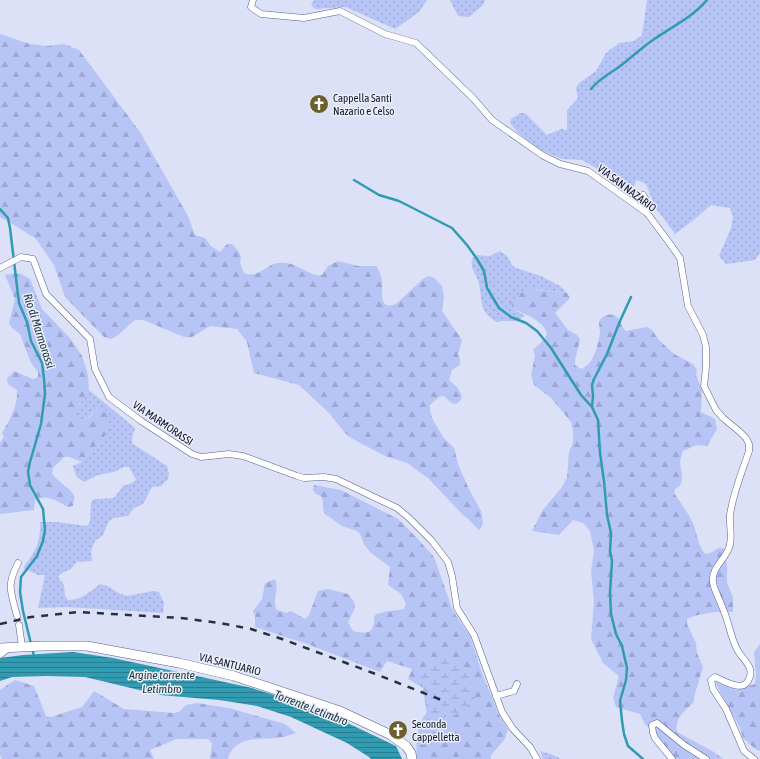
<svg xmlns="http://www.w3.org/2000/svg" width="760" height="759" font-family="'Asap Condensed',sans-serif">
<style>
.grass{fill:url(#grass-dots)}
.forest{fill:url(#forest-firs)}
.wetland{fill:url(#wetland-marsh)}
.water{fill:url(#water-rules)}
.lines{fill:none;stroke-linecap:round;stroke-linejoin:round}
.stream{stroke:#319bb1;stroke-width:2.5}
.street-casing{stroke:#565f8d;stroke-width:7}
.secondary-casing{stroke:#565f8d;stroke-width:10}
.street{stroke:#fff;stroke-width:6}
.secondary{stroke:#fff;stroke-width:9}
.rail{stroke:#2a2e41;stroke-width:2.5;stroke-dasharray:7 7;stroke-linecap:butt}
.labels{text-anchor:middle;stroke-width:3;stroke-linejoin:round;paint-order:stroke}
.poi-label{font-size:11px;fill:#14182b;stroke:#eceffa;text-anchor:start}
.street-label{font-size:11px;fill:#14182b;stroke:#eceffa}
.water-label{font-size:12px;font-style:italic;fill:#16353c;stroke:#eceffa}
</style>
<defs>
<pattern id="grass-dots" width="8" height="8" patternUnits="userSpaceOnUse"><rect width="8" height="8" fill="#b7c4f6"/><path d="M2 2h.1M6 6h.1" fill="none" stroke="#9ca8d3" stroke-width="1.8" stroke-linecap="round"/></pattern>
<pattern id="forest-firs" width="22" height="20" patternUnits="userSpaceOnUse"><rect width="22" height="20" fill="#b7c4f6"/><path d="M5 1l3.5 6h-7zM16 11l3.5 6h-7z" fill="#9ca8d3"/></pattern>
<pattern id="wetland-marsh" width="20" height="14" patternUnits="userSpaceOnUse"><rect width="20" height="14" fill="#b7c4f6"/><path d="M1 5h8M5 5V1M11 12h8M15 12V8" fill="none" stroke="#9ca8d3"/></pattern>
<pattern id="water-rules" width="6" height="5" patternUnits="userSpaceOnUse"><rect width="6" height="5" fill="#319bb1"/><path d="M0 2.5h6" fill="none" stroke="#287d90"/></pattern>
</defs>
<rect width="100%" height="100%" fill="#dce1f7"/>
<g class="grass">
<path d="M 314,0 L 427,0 L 419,12 L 395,29 L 346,7 L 315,9 L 311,5 Z"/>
<path d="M 450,0 L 485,0 L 483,5 L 469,17 L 458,16 Z"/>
<path d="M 647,0 L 760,0 L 760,253 L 755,260 L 726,264 L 719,256 L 731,228 L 733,218 L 730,208 L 711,205 L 696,218 L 675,234 L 655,207 L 646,184 L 637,180 L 632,189 L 626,192 L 606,174 L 582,160 L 562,159 L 538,149 L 517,132 L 510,123 L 511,119 L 520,113 L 525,113 L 547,135 L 561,129 L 567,130 L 567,110 L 578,98 L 576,88 L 579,83 L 596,71 L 606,53 L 619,43 L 634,41 L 642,35 Z"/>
<path d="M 500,251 L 507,256 L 512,265 L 516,268 L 541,276 L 560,286 L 567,293 L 535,289 L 513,308 L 525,316 L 516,321 L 502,321 L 497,322 C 478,311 483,302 479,284 C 477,273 466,265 475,255 L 490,256 Z"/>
<path d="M 89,390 L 135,428 L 132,439 L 133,444 L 167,466 L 169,474 L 168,479 L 161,486 L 152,487 L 143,504 L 134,508 L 128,516 L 114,518 L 109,521 L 103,535 L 95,541 L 91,551 L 92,561 L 77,562 L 71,569 L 62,573 L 58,577 L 64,585 L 65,596 L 68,600 C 81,600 90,592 100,584 L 110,587 L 118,593 L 127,596 L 153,591 L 159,592 L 164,603 L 163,613 L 68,607 L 38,608 L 45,575 L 38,575 L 23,568 C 35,552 41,543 40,522 L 57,522 L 87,526 L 90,522 L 91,502 L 94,499 L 114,498 L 123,486 L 132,483 L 136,480 L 129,467 L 124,467 L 114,472 L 98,475 L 84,482 L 76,476 L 73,466 L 82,462 L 94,447 L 102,441 L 99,407 L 88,418 L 78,420 L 74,416 L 78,407 Z"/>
<path d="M 540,751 L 551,754 L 561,759 L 543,759 Z"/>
</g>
<g class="forest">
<path d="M 0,34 L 30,44 L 47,46 L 64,44 L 79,50 L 140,132 L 188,216 L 195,235 L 205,238 L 211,246 L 220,252 L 227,244 L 232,244 L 239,252 L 241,257 L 240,262 L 244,273 C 258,279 265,265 278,263 C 297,260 308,277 322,275 L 328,266 L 338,261 L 358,266 L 376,266 C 379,270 381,275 382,281 C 383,291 378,311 396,304 L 424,278 L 429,276 L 434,278 L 442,286 L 444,296 L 442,311 L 462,340 L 458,355 L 460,359 L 460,365 L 452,370 L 449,380 L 457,387 L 462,396 L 460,401 L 456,404 L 451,403 L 444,396 L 439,397 L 430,405 L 430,411 L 433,420 L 443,437 L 454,448 L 458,464 L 468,487 L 481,511 L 483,523 L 481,528 L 479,530 L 468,519 L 464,516 L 428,478 L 407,463 L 385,456 L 351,438 L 345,433 L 329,413 L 299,385 L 254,373 L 247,342 L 237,329 L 210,326 L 192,337 L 184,337 L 143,320 L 135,320 L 117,336 L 111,339 L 104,337 L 65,297 L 54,265 L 36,239 L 14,225 L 0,217 Z"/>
<path d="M 16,273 L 21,274 L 30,279 L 42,309 L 70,338 L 82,356 L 88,375 L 89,390 L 78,407 L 75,416 L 78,420 L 89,418 L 99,407 L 104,408 L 108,412 L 109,427 L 102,441 L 94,447 L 82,462 L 69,457 L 64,457 L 53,468 L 52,473 C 57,482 71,488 74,496 C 75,498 73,503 73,506 L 68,507 C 57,501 48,494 35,500 L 34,510 L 0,514 L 0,443 L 4,437 L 2,433 C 10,419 18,406 17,390 L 8,384 L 7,379 L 14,371 L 33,379 L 38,377 L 38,372 L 31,363 L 20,334 L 12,328 L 9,323 L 15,299 L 5,275 Z"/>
<path d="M 530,289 L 567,293 L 570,298 L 555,313 L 568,330 L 577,335 L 580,340 L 575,360 L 575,365 L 581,369 C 594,365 598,345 600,333 C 600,330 599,326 599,323 C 600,316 610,312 616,316 C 622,320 620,327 626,331 L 647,327 L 652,330 L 658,339 L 674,354 L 693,364 L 697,370 L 696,375 L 702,390 L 701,412 L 715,419 L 717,429 L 707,446 L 697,445 L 683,451 C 682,454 681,458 680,461 C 680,471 687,483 675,489 L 674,493 C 680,502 686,510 691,519 C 697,530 697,545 705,554 L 710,553 L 719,548 L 725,549 L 727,567 L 727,583 L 733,597 L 733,612 C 716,612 702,612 687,619 L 687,624 L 696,643 L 697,653 L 703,667 L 694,697 L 694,702 C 685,711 674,718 677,732 L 714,752 L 723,759 L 674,759 L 655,734 L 645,724 L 640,714 L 616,707 L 613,698 L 619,676 L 603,663 L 591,639 L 594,602 L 591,571 L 594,551 L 590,531 L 583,523 L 573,520 L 559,535 L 532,531 L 542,511 L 562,487 L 567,478 L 569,452 L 573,443 L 573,432 L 571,422 L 551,398 L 534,385 L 531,375 L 535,356 L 533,350 L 545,339 L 547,334 C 544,320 525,315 513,308 L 511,303 C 516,295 522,292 530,289 Z"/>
<path d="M 314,485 L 341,490 L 398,519 L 415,536 L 434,557 L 453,611 L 470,636 L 481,670 L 498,713 L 508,729 L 505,739 L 491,755 L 491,759 L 416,759 L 417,736 L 419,725 L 424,716 L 428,712 L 435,695 L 408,679 L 412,669 L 387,661 L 380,672 L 307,644 L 255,627 L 255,616 L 253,611 L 262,599 L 265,583 L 275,579 C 280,589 271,600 277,610 L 286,613 L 291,611 L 305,619 L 309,615 L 318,591 L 328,589 L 348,594 L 354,602 L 355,608 L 348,622 L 353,631 C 369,635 375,632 374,616 C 381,611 395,611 404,609 L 406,604 L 401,594 L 388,585 L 390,567 L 370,552 L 364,544 L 360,534 L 357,531 L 342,526 L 325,514 L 323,509 L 323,501 L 321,496 L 316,494 L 313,490 Z"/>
<path d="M 760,644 L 760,751 L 755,749 L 743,738 L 740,728 L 715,682 L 736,690 L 755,684 L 756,673 L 754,652 Z"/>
<path d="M 15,680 L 34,686 L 46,716 L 51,717 L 82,707 L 94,691 L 124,709 L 174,713 L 179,712 L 186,705 L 197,703 L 229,708 L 285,724 L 296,733 C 292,734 288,736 283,737 C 263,741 236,733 228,759 L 210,759 L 212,743 L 208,739 L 177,739 L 150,750 L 154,759 L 2,759 L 0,755 L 0,690 Z"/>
</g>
<path class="wetland" d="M 444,652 L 467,671 L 476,701 L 455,715 L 428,721 L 420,672 Z"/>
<path class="water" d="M 73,652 L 113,658 L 206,678 L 252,688 L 290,700 L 341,720 L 396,746 L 402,759 L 371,759 L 369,757 L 347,743 L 291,717 L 257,706 L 219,700 L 160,695 L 85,677 L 46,676 L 12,677 L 0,681 L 0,658 L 23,655 Z"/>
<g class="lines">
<g class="stream">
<path d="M 591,89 C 599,79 609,74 619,67 C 631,58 641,48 653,40 C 671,27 693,17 707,0"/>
<path d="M 354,180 L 379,195 L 399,201 L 452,228 L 467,245 L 477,259 L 484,271 L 487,288 L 499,308 L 511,317 L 526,323 L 537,331 L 551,348 L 581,395 L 592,407"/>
<path d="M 0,209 L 8,218 L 10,228 L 19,303 L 27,322 L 31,341 L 42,363 L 44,379 L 45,394 L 41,424 L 30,462 L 28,472 L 30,485 L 43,509 L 45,530 L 43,541 L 37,556 L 21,577 L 20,592 L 23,611 L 34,656"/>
<path d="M 631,297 L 620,321 L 607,354 L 594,379 L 592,385 L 593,396 L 592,407 L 598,420 L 600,453 L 604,481 L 607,515 L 611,533 L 610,551 L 612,561 L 610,593 L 611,614 L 616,634 L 622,646 L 627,668 L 626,680 L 620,701 L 622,721 L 624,734 L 628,746 L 643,759"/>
</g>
<g class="street-casing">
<g id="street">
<path d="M 253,0 L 251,7 L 261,14 L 304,18 L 340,11 L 385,34 L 416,43 L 473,98 L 492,120 L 542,155 L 560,164 L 588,171 L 647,213 L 668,241 L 680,258 L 688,306 L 703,335 L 706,347 L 706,367 L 704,386 L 716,410 L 723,418 L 740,432 L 746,438 L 749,444 L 749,451 C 742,472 733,493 730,515 C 729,525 733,538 729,548 C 724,561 711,568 713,583 C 715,592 720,600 723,609 C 729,622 730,636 737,649 C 740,656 748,662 750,669 C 751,673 750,678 748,681 C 742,692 724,681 715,677 L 711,680 L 713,689 L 726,709 L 744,751 L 754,759"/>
<path d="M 643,195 L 645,198 L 647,213"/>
<path d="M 0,268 L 21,257 L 33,259 L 46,294 L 90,339 L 95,369 L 109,397 L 141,421 L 192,454 L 201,457 L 229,454 L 243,456 L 297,476 L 304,478 L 324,477 L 336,479 L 397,508 L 408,517 L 432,541 L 448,562 L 452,576 L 457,608 L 474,635 L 502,712 L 513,729 L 530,747 L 537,759"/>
<path d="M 17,616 C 11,592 6,586 18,563"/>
<path d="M 19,625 L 22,647"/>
<path d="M 0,655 L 9,648"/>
<path d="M 496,696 L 514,691 L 517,684"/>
<path d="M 672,759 L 655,738 L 653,733 L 652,725 L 657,723 L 684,745 L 706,759"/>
</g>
</g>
<g class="secondary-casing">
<path id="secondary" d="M 0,648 L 43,646 L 87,646 L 179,663 L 234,676 L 340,711 L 391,735 L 406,746 L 411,753 L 412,759"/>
</g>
<use href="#street" class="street"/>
<use href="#secondary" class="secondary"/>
<path class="rail" d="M 0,624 L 31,617 L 78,612 L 181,618 L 220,623 L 251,629 L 282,639 L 373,673 L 444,701"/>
</g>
<defs>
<g id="church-disc" transform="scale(1)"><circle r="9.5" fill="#6d5f2c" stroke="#eceffa"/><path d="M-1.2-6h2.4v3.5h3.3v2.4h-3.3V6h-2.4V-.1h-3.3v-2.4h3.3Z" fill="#fff"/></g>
</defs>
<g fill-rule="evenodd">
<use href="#church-disc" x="319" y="104"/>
<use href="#church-disc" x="398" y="730"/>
</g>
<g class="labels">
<g class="poi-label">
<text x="333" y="102">Cappella Santi<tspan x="333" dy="13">Nazario e Celso</tspan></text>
<text x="412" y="728">Seconda<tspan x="412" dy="13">Cappelletta</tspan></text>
</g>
<g class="street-label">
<text transform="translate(627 188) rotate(37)" y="4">VIA SAN NAZARIO</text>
<text transform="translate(163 423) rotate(34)" y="4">VIA MARMORASSI</text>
<text transform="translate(230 664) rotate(14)" y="4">VIA SANTUARIO</text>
</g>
<g class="water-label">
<text transform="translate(39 331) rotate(72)" y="4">Rio di Marmorassi</text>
<text x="162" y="679">Argine torrente<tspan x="162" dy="14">Letimbro</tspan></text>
<text transform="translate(311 708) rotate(21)" y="4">Torrente Letimbro</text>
</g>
</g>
</svg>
